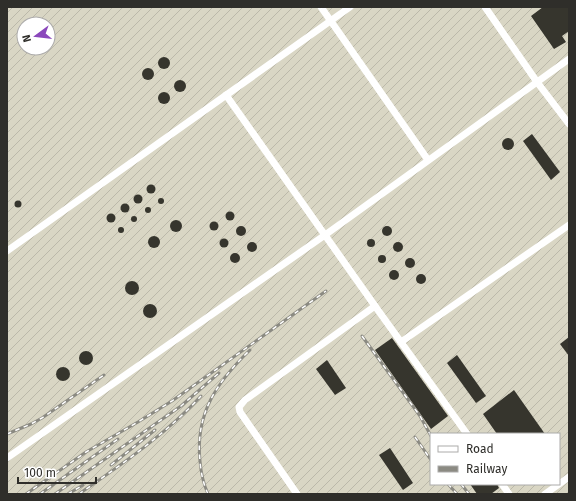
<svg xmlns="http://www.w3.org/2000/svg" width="576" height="501" font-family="'Fira Sans',sans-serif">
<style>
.industrial{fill:url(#industrial-furrows);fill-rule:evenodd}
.building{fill:#36352d}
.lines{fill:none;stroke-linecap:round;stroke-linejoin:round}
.minor{stroke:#fff;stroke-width:7}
.rail-casing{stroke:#8b8a82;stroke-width:3}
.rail{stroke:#fff;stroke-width:1.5;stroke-dasharray:4.5;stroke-linecap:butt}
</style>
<defs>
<pattern id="industrial-furrows" width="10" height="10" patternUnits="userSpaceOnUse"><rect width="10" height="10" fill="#d9d6c4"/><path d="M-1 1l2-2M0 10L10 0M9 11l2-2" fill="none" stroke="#bbb8a9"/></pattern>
</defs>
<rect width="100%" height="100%" fill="#e2e0d6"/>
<path class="industrial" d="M 7,7 L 569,7 L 569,494 L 7,494 ZM 24,24 L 48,24 L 48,48 L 24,48 ZM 431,434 L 559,434 L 559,484 L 431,484 Z"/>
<g class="building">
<path d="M 543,7 L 568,7 L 569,9 L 569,31 L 562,36 L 566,42 L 554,49 L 531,16 Z"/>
<circle cx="164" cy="63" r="6"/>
<circle cx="148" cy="74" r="6"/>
<circle cx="180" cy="86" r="6"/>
<circle cx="164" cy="98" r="6"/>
<path d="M 532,134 L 560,172 L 551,180 L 523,141 Z"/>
<circle cx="508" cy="144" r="6"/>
<circle cx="151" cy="189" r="4.5"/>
<circle cx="138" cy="199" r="4.5"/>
<circle cx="161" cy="201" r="3"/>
<circle cx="18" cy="204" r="3.5"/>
<circle cx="125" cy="208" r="4.5"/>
<circle cx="148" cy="210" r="3"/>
<circle cx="230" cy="216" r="4.5"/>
<circle cx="111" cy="218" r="4.5"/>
<circle cx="134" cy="219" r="3"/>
<circle cx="176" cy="226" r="6"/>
<circle cx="214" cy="226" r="4.5"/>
<circle cx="241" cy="231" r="5"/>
<circle cx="387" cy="231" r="5"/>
<circle cx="121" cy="230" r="3"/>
<circle cx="154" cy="242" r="6"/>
<circle cx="224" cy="243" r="4.5"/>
<circle cx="371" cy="243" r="4"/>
<circle cx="252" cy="247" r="5"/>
<circle cx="398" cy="247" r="5"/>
<circle cx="235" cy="258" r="5"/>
<circle cx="382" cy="259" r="4"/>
<circle cx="410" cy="263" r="5"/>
<circle cx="394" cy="275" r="5"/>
<circle cx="421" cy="279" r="5"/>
<circle cx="132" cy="288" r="7"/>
<circle cx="150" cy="311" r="7"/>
<path d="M 569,337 L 569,356 L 560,344 Z"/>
<path d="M 392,338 L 448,416 L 431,429 L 375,350 Z"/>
<circle cx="86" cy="358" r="7"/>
<path d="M 457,355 L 486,396 L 476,403 L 447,363 Z"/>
<path d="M 327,360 L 346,388 L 335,395 L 316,369 Z"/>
<circle cx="63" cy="374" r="7"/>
<path d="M 514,390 L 545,434 L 497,434 L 483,414 Z"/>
<path d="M 390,448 L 413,483 L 403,490 L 379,455 Z"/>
<path d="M 470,484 L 497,484 L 499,488 L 491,494 L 477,494 Z"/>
</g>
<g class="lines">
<g class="minor">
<path d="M 321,7 L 428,160"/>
<path d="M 485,7 L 537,82 L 569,124"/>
<path d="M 226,95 L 375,306"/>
<path d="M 7,251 L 350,7"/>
<path d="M 401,342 L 569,225"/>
<path d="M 7,458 L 325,235 L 569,59"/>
<path d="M 502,484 L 509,494"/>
<path d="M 297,494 L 240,412 L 239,407 L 245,400 L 375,306 L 467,434"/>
<path d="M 545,494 L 569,477"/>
</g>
<g class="rail-casing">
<g id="rail">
<path d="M 362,336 L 420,416 L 431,436"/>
<path d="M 7,434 L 31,424 L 42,418 L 104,375"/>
<path d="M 415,437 L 431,460"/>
<path d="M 111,465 L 155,430"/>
<path d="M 448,484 L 457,494"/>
<path d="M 461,484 L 469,494"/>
<path d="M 26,494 L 86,452 L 138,422 L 172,401 L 326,291"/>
<path d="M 40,494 L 118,439"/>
<path d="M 55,494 L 181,406 L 219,373"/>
<path d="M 68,494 L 83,485"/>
<path d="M 79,494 C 122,464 165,435 201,396"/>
<path d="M 208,494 C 203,483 201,473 200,461 C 195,413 217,382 250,350"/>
</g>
</g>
<use href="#rail" class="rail"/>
</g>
<rect width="576" height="501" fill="none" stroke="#2f2e2a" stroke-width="16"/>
<rect x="430" y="433" width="130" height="52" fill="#ffffff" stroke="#acabaa"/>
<rect x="438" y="446" width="20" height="6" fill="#ffffff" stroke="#acabaa"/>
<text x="466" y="453" font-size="12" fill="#2f2e2a">Road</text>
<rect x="438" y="466" width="20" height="6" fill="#8b8a82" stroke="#acabaa"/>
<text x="466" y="473" font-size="12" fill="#2f2e2a">Railway</text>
<g transform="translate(36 36) rotate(255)"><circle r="19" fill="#ffffff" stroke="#acabaa"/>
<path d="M0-3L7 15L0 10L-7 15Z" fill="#8b48bc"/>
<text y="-6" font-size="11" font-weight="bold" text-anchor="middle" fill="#2f2e2a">N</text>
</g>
<path d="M18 477v6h78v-6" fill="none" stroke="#2f2e2a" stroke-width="2"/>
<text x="24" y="477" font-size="12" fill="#2f2e2a" stroke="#ffffff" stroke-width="3" paint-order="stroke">100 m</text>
</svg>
